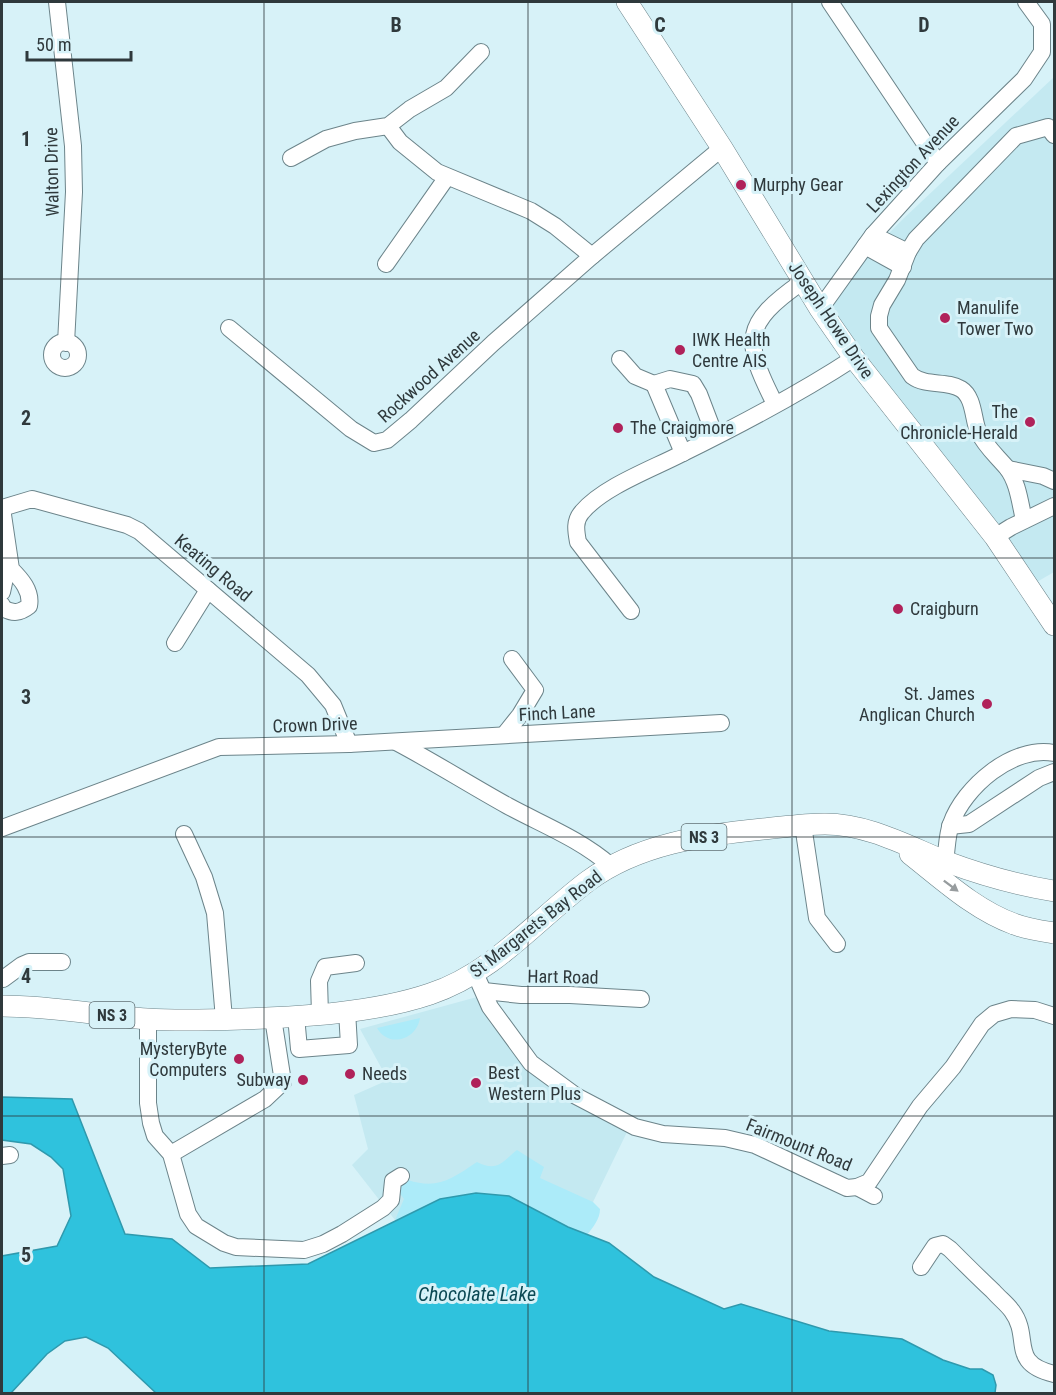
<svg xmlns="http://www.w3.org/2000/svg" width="1056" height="1395" font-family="'Roboto Condensed',sans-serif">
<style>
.built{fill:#c4e9f1}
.green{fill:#acebf9}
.water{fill:#2fc2dd;stroke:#2f99ad;stroke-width:1.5}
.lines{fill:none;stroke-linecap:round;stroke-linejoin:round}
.minor-casing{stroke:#6c848a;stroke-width:18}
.major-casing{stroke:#6c848a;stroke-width:22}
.minor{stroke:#fff;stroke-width:16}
.major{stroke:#fff;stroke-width:21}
.oneway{fill:#979c9e}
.grid{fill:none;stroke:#2f393c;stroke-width:1.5;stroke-opacity:0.55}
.poi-dot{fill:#b0225a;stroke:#d7f2f8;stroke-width:2}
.labels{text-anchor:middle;stroke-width:6;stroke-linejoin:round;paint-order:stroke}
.shield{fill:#d7f2f8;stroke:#617074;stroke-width:1.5}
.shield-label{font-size:16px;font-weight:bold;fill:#2f393c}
.street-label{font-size:18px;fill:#2f393c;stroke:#d7f2f8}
.poi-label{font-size:18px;fill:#2f393c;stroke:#d7f2f8;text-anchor:start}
.water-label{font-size:20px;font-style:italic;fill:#0b4954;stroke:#d7f2f8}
.grid-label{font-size:20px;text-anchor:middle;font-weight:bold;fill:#2f393c;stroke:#d7f2f8;stroke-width:6;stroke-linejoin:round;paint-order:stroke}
</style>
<rect width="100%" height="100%" fill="#d7f2f8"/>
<g class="built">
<path d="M 1054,77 L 1054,572 L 1030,586 L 818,305 L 903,219 Z"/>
<path d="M 477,997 L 490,1023 L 529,1069 L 554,1090 L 628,1130 L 593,1202 L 587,1235 L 568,1227 L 509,1196 L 476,1193 L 440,1199 L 395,1220 L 352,1165 L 368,1149 L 354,1095 L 388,1080 L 360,1029 Z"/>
</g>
<g class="green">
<path d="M 420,1018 C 417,1039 389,1049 377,1028 Z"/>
<path d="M 517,1150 L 544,1167 L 540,1178 L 593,1202 L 600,1209 C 600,1219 593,1227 587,1235 L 568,1227 L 509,1196 L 476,1193 L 395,1220 L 404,1199 L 396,1188 L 408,1180 C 438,1190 453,1178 477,1162 C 497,1172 501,1163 517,1150 Z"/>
</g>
<path class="water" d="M 2,1097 L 72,1099 L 125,1234 L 172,1239 L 210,1268 L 308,1264 L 440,1199 L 476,1193 L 509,1196 L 568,1227 L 609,1243 L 654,1277 L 724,1309 L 741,1304 L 829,1331 L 902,1339 L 943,1360 L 970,1369 L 982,1369 L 993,1375 L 996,1385 L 995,1393 L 156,1393 L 108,1348 L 86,1337 L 65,1341 L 47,1354 L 11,1393 L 2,1393 L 2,1256 L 57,1246 L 71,1216 L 63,1169 L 51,1157 L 31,1144 L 2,1140 Z"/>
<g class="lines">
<g class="minor-casing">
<g id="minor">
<path d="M 57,2 L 73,146 L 74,192 L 66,343"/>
<path d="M 830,2 L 938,163"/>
<path d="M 388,126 L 400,142 L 437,172 L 531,211 L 555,226 L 592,256"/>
<path d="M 291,158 L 326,139 L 355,131 L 388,126 L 410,109 L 446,88 L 481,52"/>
<path d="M 873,235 L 908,252"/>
<path d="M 865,246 L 903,267"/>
<path d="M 386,264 L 447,177"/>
<path d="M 820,309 L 873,235 L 938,163 L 1024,79 L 1042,52 L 1042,24 L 1026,2"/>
<path d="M 229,328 L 351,429 L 374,443 L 387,440 L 411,420 L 493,343 L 592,256 L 722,148"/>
<circle cx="65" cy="355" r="13"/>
<path d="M 620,359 L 635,376 L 654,384"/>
<path d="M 775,404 C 743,341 742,324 802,282"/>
<path d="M 683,453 L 654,384 L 670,379 L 693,384 L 699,394 L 715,436"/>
<path d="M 1008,469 L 1043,476 L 1054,481"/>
<path d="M 1024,520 C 1020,503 1018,482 1007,468 C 996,455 985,446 978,431 C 973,419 974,397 961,389 C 946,380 927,387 912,376 L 879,328 L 879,316 L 882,305 L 897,280 L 908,252 L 916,239 L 1016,136 L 1048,127 L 1054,135"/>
<path d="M 995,537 L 1011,527 L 1054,506"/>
<path d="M 2,592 L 5,578 L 11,569"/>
<path d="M 2,605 L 3,608 C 13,614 20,613 29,606 C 32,591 21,579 11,569 L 2,508 L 32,499 L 127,525 L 139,531 L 308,675 L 333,705 L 349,744"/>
<path d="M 631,611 L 578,542 C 576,531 574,521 582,512 C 603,487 652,469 681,454 C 740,425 799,394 854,358"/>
<path d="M 175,643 L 208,590"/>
<path d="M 504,735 L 520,715 L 535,690 L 512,659"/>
<path d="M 396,742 C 434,762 470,785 508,806 C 543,825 580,839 611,866"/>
<path d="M 803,825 L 817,918 L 837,944"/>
<path d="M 950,826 L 969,824 L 1039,778 L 1054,772"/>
<path d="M 2,828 L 219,747 L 349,744 L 721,723"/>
<path d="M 184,834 L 204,877 L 215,913 L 224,1019"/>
<path d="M 945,861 C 947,849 947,835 951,824 C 964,787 1013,745 1054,753"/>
<path d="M 475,973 L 490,1007 L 531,1063 L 576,1096 L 635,1127 L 663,1134 L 725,1138 L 755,1145 L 847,1188 L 857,1187 L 869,1182 L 920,1106 L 953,1067 L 982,1024 L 994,1014 L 1011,1009 L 1035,1010 L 1054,1016"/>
<path d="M 3,979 L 22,965 L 29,962 L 62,962"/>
<path d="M 484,991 L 521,995 L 570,995 L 641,999"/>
<path d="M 320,1014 L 319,981 L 325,967 L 356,963"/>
<path d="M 296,1016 L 299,1049 L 349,1045 L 347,1011"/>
<path d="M 148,1019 L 148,1103 L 151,1123 L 155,1136 L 171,1154 L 188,1214 L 196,1226 L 224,1243 L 236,1247 L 304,1250 L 323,1244 L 342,1234 L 383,1208 L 391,1200 L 393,1181 L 401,1176"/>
<path d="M 171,1154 L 265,1099 L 283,1082 L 273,1018"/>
<path d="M 2,1156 L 10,1155"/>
<path d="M 857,1187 L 874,1196"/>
<path d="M 921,1267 L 935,1246 L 943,1244 L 950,1249 C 964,1263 978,1277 993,1291 C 999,1298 1007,1304 1012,1311 C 1032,1338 1008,1363 1054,1374"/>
</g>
</g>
<g class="major-casing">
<g id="major">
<path d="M 627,2 L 722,148 L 820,309 L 854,358 L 995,537 L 1054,625"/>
<path d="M 910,854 C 942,879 975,910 1014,924 C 1027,929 1041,931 1054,933"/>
<path d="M 2,1006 C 50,1006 98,1015 147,1019 C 178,1021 210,1020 242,1019 C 301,1017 374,1013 430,994 C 494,973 536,920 588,881 C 638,844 703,835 763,829 C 784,827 804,824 825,824 C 868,824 907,846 947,862 C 982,875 1017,885 1054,891"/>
</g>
</g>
<use href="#minor" class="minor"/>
<use href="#major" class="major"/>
</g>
<defs><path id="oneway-solid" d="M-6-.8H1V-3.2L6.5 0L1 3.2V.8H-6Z" transform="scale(1.5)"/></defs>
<use class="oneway" href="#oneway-solid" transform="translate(951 886) rotate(37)"/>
<path class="grid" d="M 264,2 L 264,1394M 528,2 L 528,1394M 792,2 L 792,1394M 2,279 L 1054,279M 2,558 L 1054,558M 2,837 L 1054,837M 2,1116 L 1054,1116"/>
<g class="poi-dot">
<circle cx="741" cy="185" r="6"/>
<circle cx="945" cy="318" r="6"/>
<circle cx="680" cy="350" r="6"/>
<circle cx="1030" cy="422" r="6"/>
<circle cx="618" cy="428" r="6"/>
<circle cx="898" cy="609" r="6"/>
<circle cx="987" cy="704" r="6"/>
<circle cx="239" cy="1059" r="6"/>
<circle cx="350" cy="1074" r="6"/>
<circle cx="303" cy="1080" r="6"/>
<circle cx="476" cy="1083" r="6"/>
</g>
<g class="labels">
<g class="shield">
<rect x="681.5" y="824" width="45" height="26" rx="4.5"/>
<rect x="89.5" y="1002" width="45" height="26" rx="4.5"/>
</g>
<g class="shield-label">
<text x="704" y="843">NS 3</text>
<text x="112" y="1021">NS 3</text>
</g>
<g class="street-label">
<text transform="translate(913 164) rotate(-47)" y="6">Lexington Avenue</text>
<text transform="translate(52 172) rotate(-91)" y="6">Walton Drive</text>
<text transform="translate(831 320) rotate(56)" y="6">Joseph Howe Drive</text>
<text transform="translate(429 376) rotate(-42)" y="6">Rockwood Avenue</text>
<text transform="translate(213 568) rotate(40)" y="6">Keating Road</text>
<text transform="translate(557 713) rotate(-3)" y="6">Finch Lane</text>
<text transform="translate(315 725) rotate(-2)" y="6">Crown Drive</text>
<text transform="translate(536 924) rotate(-38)" y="6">St Margarets Bay Road</text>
<text transform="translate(563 977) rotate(1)" y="6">Hart Road</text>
<text transform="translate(799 1145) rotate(22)" y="6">Fairmount Road</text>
</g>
<g class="poi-label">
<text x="753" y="191">Murphy Gear</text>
<text x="957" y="314">Manulife<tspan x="957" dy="21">Tower Two</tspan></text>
<text x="692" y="346">IWK Health<tspan x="692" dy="21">Centre AIS</tspan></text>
<text x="1018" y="418" text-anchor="end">The<tspan x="1018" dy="21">Chronicle-Herald</tspan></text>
<text x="630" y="434">The Craigmore</text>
<text x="910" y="615">Craigburn</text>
<text x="975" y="700" text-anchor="end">St. James<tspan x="975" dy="21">Anglican Church</tspan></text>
<text x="227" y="1055" text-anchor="end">MysteryByte<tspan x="227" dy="21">Computers</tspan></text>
<text x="488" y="1079">Best<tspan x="488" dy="21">Western Plus</tspan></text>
<text x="362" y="1080">Needs</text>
<text x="291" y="1086" text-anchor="end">Subway</text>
</g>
<g class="water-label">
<text x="477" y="1301">Chocolate Lake</text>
</g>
</g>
<g class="grid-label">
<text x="396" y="32">B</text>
<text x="660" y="32">C</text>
<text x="924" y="32">D</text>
<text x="26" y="146">1</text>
<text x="26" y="425">2</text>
<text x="26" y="704">3</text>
<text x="26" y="983">4</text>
<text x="26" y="1262">5</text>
</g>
<rect width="1056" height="1395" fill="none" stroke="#2f393c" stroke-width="6"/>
<path d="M27 51v9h104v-9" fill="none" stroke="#2f393c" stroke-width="3"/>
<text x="36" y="51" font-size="18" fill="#2f393c" stroke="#d7f2f8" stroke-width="4.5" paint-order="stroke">50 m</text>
</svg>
